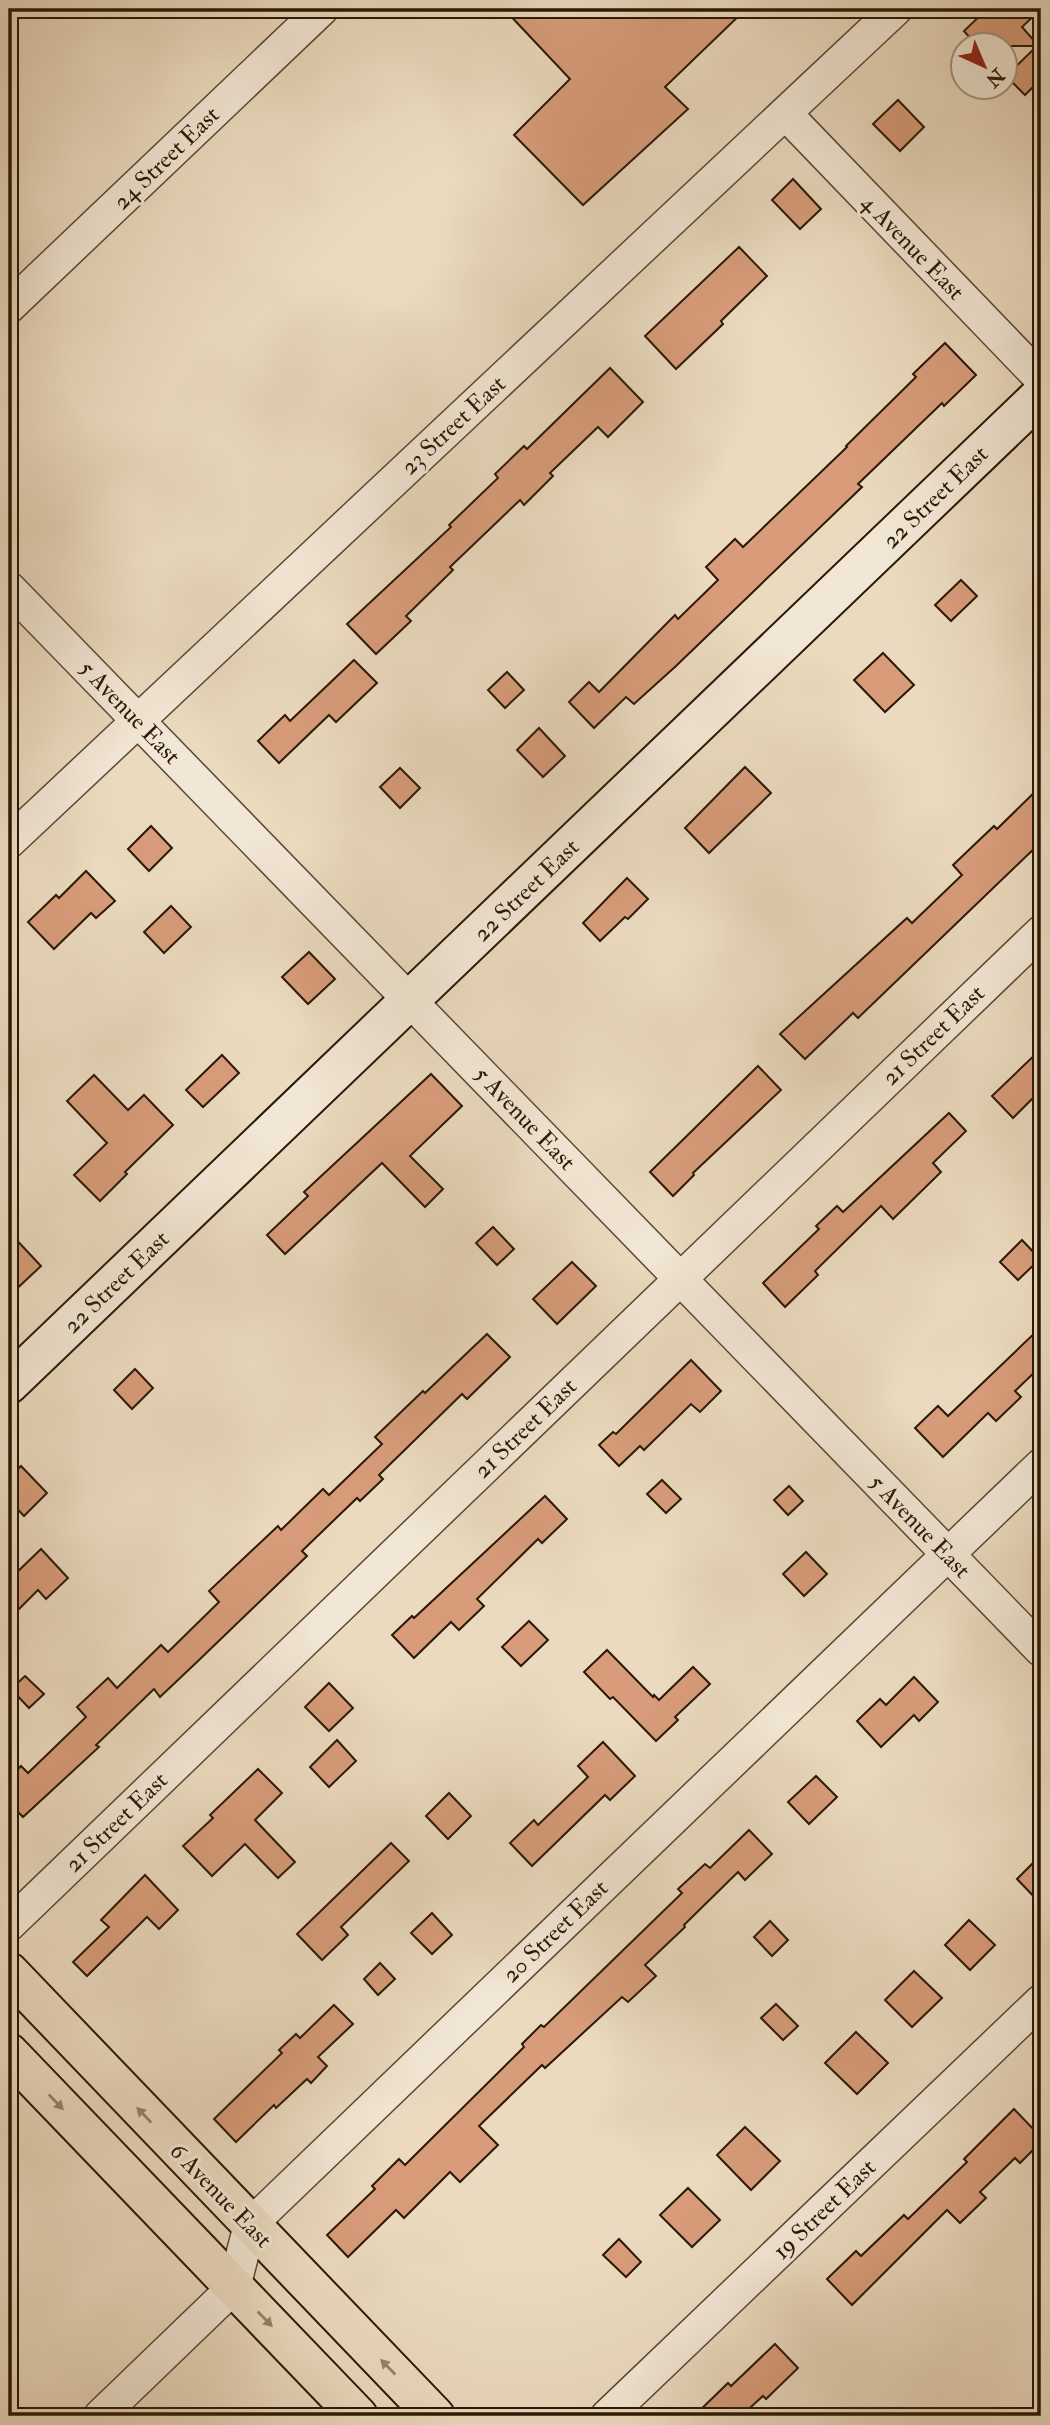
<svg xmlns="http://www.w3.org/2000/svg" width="1050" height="2425" font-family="'IM FELL Double Pica',serif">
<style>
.building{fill:#d89c7a;stroke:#2a1806;stroke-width:2}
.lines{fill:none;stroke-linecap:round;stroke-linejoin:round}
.street-casing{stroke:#5a4834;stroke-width:35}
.secondary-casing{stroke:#2a1806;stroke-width:42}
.primary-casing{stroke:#2a1806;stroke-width:42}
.street{stroke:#f2e7d5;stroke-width:32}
.secondary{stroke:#f2e7d5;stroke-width:38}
.primary{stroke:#ebdabf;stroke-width:38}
.oneway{fill:#94836c}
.labels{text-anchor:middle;stroke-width:6;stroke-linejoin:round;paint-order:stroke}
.street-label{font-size:24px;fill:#2a1806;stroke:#f2e7d5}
</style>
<rect width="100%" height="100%" fill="#ebdabf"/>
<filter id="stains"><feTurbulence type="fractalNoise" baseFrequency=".00286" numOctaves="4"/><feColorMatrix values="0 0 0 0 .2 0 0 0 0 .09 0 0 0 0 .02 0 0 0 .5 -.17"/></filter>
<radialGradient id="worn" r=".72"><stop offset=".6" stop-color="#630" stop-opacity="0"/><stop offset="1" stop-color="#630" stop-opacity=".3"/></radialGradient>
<g class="building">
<path d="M 504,9 L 746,9 L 665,87 L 688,109 L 583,205 L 514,135 L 570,79 Z"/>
<path d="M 987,9 L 1041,9 L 1022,27 L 1038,45 L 1041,42 L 1041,79 L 1025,95 L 1006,76 L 1037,46 L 977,46 L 964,31 Z"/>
<path d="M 898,100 L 924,127 L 900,151 L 873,124 Z"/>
<path d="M 793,179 L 821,209 L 800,229 L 772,200 Z"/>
<path d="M 739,247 L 767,276 L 721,321 L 723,324 L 676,369 L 645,336 Z"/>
<path d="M 945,343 L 976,375 L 944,406 L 942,403 L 858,484 L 862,487 L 676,666 L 634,704 L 626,697 L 594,728 L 569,702 L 589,682 L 599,692 L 675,615 L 678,619 L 718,580 L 706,567 L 735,539 L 743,547 L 847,447 L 846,446 L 916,377 L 913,374 Z"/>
<path d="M 610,368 L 643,402 L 608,437 L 598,427 L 550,473 L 553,476 L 524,505 L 520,500 L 450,567 L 453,570 L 406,616 L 411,621 L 376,654 L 347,624 L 451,527 L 449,525 L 498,478 L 495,474 L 524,446 L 527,449 Z"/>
<path d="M 961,580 L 977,596 L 951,621 L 935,605 Z"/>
<path d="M 883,653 L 914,685 L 885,712 L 854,680 Z"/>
<path d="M 354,660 L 377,683 L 336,722 L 329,715 L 279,763 L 258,741 L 285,715 L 290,721 Z"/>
<path d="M 507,672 L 524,690 L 505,708 L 488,690 Z"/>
<path d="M 539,728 L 565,756 L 543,777 L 517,750 Z"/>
<path d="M 745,767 L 771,793 L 709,853 L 685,828 Z"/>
<path d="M 400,768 L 420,788 L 400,808 L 380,787 Z"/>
<path d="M 1041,786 L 1041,842 L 858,1018 L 853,1013 L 805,1059 L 780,1034 L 907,918 L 912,923 L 962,875 L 953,865 L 994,826 L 997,829 Z"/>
<path d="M 151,826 L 172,848 L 149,871 L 128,849 Z"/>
<path d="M 86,871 L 115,901 L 96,918 L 91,913 L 54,949 L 28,922 L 56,895 L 59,898 Z"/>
<path d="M 627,878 L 648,899 L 628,919 L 625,917 L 600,941 L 583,923 Z"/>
<path d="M 171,906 L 191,927 L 164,953 L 144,932 Z"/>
<path d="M 309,952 L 335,979 L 308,1004 L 282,977 Z"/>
<path d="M 1041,1049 L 1041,1090 L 1013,1118 L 992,1096 Z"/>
<path d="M 222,1055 L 239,1073 L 203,1107 L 186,1090 Z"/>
<path d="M 758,1066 L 781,1090 L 693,1173 L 694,1175 L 673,1196 L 650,1172 Z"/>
<path d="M 431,1074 L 462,1106 L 410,1156 L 443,1189 L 425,1207 L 382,1163 L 285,1254 L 267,1235 L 308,1196 L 304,1192 Z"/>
<path d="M 94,1075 L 128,1110 L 144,1095 L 173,1125 L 125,1172 L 127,1174 L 100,1201 L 74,1175 L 107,1143 L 67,1101 Z"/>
<path d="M 949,1113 L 966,1131 L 933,1163 L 941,1172 L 893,1219 L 881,1206 L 815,1271 L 818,1275 L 785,1307 L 763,1283 L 819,1229 L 816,1226 L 837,1206 L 843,1212 Z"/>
<path d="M 493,1227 L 514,1249 L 497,1265 L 476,1243 Z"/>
<path d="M 9,1232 L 41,1266 L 9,1296 Z"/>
<path d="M 1022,1240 L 1040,1259 L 1018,1280 L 1000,1262 Z"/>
<path d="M 572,1262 L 596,1286 L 557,1324 L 533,1299 Z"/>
<path d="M 1041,1327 L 1041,1366 L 1015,1391 L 1021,1397 L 996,1421 L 988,1413 L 943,1457 L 915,1428 L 938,1406 L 948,1416 Z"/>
<path d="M 487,1334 L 510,1357 L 467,1399 L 462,1394 L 379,1475 L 383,1479 L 360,1501 L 357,1498 L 302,1551 L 307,1556 L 198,1661 L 160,1697 L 154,1689 L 96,1745 L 99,1747 L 23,1817 L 9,1803 L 9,1778 L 21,1766 L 28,1773 L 86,1717 L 77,1707 L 108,1678 L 117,1688 L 161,1645 L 168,1652 L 219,1602 L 209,1591 L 278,1526 L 281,1530 L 323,1489 L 329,1495 L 382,1444 L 375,1437 L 423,1391 L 425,1393 Z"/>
<path d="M 691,1360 L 721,1391 L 700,1412 L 691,1404 L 644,1450 L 640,1446 L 619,1466 L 599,1445 L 613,1432 L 616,1434 Z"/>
<path d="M 135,1369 L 153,1388 L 132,1409 L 114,1390 Z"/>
<path d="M 21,1466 L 47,1493 L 24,1516 L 9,1500 L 9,1478 Z"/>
<path d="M 662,1480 L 681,1499 L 666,1513 L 647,1494 Z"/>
<path d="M 789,1486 L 803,1501 L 788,1515 L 774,1500 Z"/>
<path d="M 545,1496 L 567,1519 L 542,1543 L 538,1539 L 477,1599 L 484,1606 L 459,1630 L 451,1622 L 414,1658 L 392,1635 L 412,1616 L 414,1618 Z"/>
<path d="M 41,1549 L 68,1578 L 46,1599 L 38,1590 L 9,1619 L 9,1580 Z"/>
<path d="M 806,1552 L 827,1574 L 804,1596 L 783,1574 Z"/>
<path d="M 529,1621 L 548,1640 L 521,1666 L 502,1647 Z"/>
<path d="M 607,1650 L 653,1697 L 654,1695 L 659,1700 L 693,1667 L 710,1684 L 675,1717 L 678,1720 L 656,1741 L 613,1697 L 610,1699 L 584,1672 Z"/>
<path d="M 25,1676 L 44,1694 L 29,1708 L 11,1689 Z"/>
<path d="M 914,1677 L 938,1702 L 919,1721 L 914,1715 L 881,1747 L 857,1721 L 880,1699 L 886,1705 Z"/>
<path d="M 329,1683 L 353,1708 L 329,1731 L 305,1707 Z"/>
<path d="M 337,1740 L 356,1761 L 329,1787 L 310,1767 Z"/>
<path d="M 603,1742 L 635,1776 L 610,1800 L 605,1795 L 532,1866 L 510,1843 L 534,1820 L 538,1825 L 588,1777 L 578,1766 Z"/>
<path d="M 258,1769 L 282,1793 L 255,1820 L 295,1862 L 278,1878 L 245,1844 L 212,1876 L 183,1846 L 213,1818 L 210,1815 Z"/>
<path d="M 816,1776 L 837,1797 L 809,1824 L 788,1802 Z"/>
<path d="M 449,1793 L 471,1816 L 448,1839 L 426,1816 Z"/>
<path d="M 749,1830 L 772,1854 L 745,1880 L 738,1872 L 684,1925 L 685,1927 L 645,1965 L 656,1976 L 628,2002 L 622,1997 L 545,2068 L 542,2065 L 479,2126 L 498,2145 L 460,2182 L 450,2172 L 404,2218 L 396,2210 L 348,2257 L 327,2235 L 375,2189 L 372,2186 L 399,2159 L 405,2165 L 524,2047 L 522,2044 L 541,2025 L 544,2027 L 682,1893 L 678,1889 L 705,1864 L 710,1868 Z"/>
<path d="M 391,1843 L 409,1861 L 341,1927 L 348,1935 L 322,1960 L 297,1934 Z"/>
<path d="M 1041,1855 L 1041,1904 L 1017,1879 Z"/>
<path d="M 145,1875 L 178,1910 L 159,1929 L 147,1917 L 87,1976 L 73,1962 L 109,1927 L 101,1920 Z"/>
<path d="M 432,1913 L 452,1935 L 432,1954 L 411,1933 Z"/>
<path d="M 969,1920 L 995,1945 L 970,1970 L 945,1945 Z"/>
<path d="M 770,1921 L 788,1940 L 772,1956 L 754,1937 Z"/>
<path d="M 380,1963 L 395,1979 L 378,1995 L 364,1979 Z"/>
<path d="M 914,1971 L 942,1998 L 912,2027 L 885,2000 Z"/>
<path d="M 776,2004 L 798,2026 L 783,2040 L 761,2018 Z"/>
<path d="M 334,2005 L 353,2024 L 318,2057 L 327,2066 L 311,2083 L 307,2079 L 276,2108 L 274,2105 L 236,2142 L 214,2119 L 282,2053 L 279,2050 L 296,2034 L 300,2038 Z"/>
<path d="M 856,2032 L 888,2063 L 857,2094 L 825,2063 Z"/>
<path d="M 1014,2109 L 1041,2137 L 1041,2142 L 1020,2163 L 1015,2158 L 980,2192 L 986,2198 L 960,2223 L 947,2210 L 852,2305 L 827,2279 L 856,2251 L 861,2256 L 904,2215 L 908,2219 L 967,2162 L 964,2159 Z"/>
<path d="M 745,2127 L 780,2161 L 751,2190 L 717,2155 Z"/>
<path d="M 688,2188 L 720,2220 L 692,2247 L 660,2215 Z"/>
<path d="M 619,2239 L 641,2262 L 626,2277 L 603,2255 Z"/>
<path d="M 775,2344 L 798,2368 L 766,2399 L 763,2396 L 741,2416 L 694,2416 L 728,2383 L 731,2386 Z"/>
</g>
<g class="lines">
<g class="street-casing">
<g id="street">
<path d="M 786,114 L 1041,379"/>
<path d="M 9,307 L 322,9"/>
<path d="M 9,588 L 1041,1650"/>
<path d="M 9,842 L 896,9"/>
<path d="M 9,1925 L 1041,932"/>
<path d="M 100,2416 L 234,2287 L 250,2225 L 1041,1465"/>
<path d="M 607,2416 L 1041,2001"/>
</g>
</g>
<g class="secondary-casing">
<path id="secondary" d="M 9,1384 L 1041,395"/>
</g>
<g class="primary-casing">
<g id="primary">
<path d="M 9,1972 L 435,2416"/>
<path d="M 9,2053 L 358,2416"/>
</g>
</g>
<use href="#street" class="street"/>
<use href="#secondary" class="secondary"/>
<use href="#primary" class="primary"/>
</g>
<defs><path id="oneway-solid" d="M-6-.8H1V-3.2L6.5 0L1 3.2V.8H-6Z" transform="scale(1.75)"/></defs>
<g class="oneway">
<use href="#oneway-solid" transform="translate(56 2102) rotate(46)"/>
<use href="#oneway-solid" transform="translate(144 2115) rotate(-134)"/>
<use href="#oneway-solid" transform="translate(265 2319) rotate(46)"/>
<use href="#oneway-solid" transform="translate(388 2367) rotate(-134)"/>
</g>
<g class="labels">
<g class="street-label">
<text transform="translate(166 158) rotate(-44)" y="8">24 Street East</text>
<text transform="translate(913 247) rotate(46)" y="8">4 Avenue East</text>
<text transform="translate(453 425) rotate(-43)" y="8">23 Street East</text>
<text transform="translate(935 497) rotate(-44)" y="8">22 Street East</text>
<text transform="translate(130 712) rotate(46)" y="8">5 Avenue East</text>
<text transform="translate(526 890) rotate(-44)" y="8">22 Street East</text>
<text transform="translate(933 1035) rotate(-44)" y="8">21 Street East</text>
<text transform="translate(525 1118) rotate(46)" y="8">5 Avenue East</text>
<text transform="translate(116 1282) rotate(-44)" y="8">22 Street East</text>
<text transform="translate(525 1428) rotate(-44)" y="8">21 Street East</text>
<text transform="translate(920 1526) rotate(46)" y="8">5 Avenue East</text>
<text transform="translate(116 1822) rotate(-44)" y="8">21 Street East</text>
<text transform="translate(555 1931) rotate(-44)" y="8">20 Street East</text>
<text transform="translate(221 2195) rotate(46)" y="8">6 Avenue East</text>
<text transform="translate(824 2209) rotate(-44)" y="8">19 Street East</text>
</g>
</g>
<rect width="1050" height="2425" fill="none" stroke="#ebdabf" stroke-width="35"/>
<rect x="10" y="10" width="1029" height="2404" fill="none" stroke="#2a1806" stroke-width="3.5"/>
<rect x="18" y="18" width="1015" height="2390" fill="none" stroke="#2a1806" stroke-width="2"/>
<g transform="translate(984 66) rotate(136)"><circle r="33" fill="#f2e7d5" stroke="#a29482" stroke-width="2"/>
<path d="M0-5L12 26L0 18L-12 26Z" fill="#8f2418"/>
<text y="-10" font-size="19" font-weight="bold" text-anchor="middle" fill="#2a1806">N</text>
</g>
<rect width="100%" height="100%" filter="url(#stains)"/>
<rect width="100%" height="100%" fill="url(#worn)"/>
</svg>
